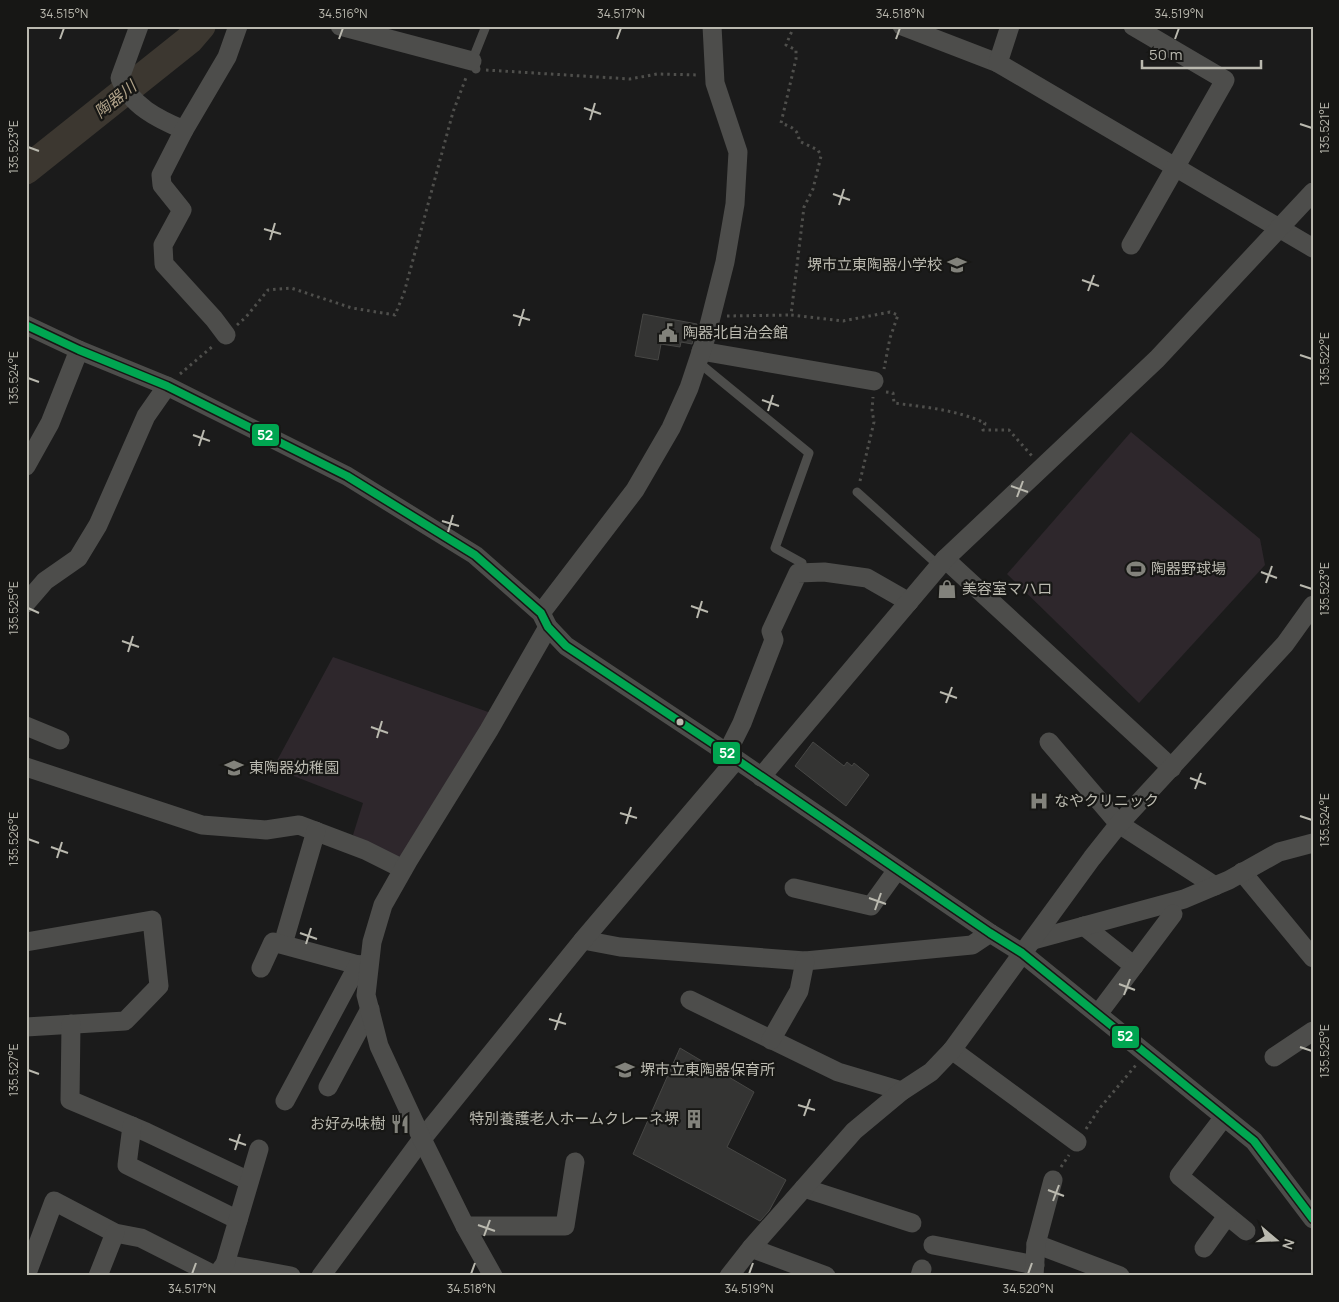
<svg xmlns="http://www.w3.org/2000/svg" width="1339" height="1302" font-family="Manrope,'Noto Sans JP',sans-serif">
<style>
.green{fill:#2e272c}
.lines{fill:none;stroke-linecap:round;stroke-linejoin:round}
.river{stroke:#3c3730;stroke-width:29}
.building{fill:#343433;stroke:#474745}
.path{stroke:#4f4f4c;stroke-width:3;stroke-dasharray:2.5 4;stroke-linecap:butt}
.service{stroke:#4d4d4b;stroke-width:9}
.minor{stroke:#4d4d4b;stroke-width:19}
.bus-1-casing{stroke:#171715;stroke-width:11}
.bus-1{stroke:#00a651;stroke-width:8}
.ticks{fill:none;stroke:#bab9af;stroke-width:2}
.bus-dot{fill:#bab9af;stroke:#171715;stroke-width:2}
.labels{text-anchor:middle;stroke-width:4.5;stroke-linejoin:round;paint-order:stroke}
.poi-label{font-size:15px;fill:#bab9af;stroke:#171715;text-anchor:start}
.water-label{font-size:16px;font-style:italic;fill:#b1a38a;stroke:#171715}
.line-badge{stroke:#171715;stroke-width:2}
.badge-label{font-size:14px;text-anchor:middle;font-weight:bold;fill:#fff}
.neatline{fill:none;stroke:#bab9af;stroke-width:2}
.ticks-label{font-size:12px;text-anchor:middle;fill:#bab9af}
</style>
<rect width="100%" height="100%" fill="#1b1b1b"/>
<g class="green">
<path d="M 1131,432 L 1260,539 L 1265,565 L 1139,703 L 1007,574 Z"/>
<path d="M 333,657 L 491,713 L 404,857 L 398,857 L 353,835 L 363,803 L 273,768 Z"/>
</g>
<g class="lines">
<path class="river" d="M 26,170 L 189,40 L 201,26"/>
</g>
<g class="building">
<path d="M 643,314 L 697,324 L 692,344 L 681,342 L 680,347 L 661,344 L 658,360 L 635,356 Z"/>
<path d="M 813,742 L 844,766 L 847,762 L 852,766 L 854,763 L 869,775 L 846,806 L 795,766 Z"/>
<path d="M 680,1048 L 754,1092 L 727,1147 L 786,1180 L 769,1211 L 760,1221 L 633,1154 Z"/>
</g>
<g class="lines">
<g class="path">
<path d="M 794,26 L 786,45 L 796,50 L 796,59 L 781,123 C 791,127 799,129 799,141 L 818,150 L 821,156 L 813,189 L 804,207 L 791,315 L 843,321 L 890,312 L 898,315 L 890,338 L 884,369"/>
<path d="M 486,70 L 630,79 L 657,74 L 699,75"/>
<path d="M 727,316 L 791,315"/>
<path d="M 237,325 L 246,317 L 268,290 L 291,288 L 352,308 L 395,315 L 404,293 L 453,112 L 467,75"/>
<path d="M 180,374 L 213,346"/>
<path d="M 886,392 L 893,393 L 894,403 C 925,407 957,410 985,423 L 983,430 L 1009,430 L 1032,456"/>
<path d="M 860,481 L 874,422 L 872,410 L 873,397"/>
<path d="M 1086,1129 L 1099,1109 L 1136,1065"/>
<path d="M 1061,1167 L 1069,1155"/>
</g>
<g class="service">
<path d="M 476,69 L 472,61 L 486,26"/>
<path d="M 698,362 L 809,453 L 775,548 L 802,563 L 798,573"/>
<path d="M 857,492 L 939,566"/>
</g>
<g class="minor">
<path d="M 139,26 L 120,78 C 131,106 158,119 184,130"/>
<path d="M 340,26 L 472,61"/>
<path d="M 902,26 L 998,63"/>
<path d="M 1010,26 L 998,63 L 1313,248"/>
<path d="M 1131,245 L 1225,80 L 1133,26"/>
<path d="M 26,325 L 79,350 L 167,386 L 347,476 L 475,555 L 541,613 L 548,627 L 566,646 L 727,753 L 990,933 L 1022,953 L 1254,1141 L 1313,1219"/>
<path d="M 226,335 L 214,319 L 164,264 L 163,245 L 182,210 L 162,185 L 161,175 L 184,130 L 227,57 L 238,26"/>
<path d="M 701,351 L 874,381"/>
<path d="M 26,466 L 50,423 L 79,350"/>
<path d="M 945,559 L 1172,768"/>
<path d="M 26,603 L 45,581 L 78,558 L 98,525 L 146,416 L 167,386"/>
<path d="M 541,613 L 635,490 L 671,428 L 689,388 L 706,337 L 725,262 L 735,204 L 738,152 L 715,83 L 712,26"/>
<path d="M 26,726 L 60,740"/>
<path d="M 1049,742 L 1119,824 L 1215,886"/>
<path d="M 727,753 L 742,723 L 774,640 L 771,631 L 798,573 L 824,572 L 867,578 L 909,602"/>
<path d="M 26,767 L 202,825 L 266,830 L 299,825 L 365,850 L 403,869"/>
<path d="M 761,777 L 945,559 L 1157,359 L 1313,192"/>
<path d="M 1242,872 L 1313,958"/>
<path d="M 794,888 L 871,906 L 897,870"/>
<path d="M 1084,926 L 1134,966"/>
<path d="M 583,940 L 620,947 L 805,961 L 972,945 L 990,933"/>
<path d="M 1033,940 L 1184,899 L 1229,880 L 1279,852 L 1313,843"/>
<path d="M 26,942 L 152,920 L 159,986 L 125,1021 L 26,1027"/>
<path d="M 283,944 L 316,831"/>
<path d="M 261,968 L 273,942 L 358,965 L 368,964"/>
<path d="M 690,1000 L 838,1072 L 902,1091"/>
<path d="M 1098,1014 L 1173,914"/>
<path d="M 71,1024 L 70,1100 L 146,1132 L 249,1181"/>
<path d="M 771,1040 L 799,991 L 805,961"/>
<path d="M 952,1050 L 1077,1142"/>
<path d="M 1274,1057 L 1313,1031"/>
<path d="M 328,1087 L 370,1009"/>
<path d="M 285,1101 L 358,965"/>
<path d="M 1224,1117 L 1179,1176 L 1246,1231"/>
<path d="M 132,1126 L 127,1165 L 238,1220"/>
<path d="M 804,1188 L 912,1223"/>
<path d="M 465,1226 L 565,1226 L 575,1162"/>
<path d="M 1036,1244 L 1120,1276"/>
<path d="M 933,1245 L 1035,1265"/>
<path d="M 751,1248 L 826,1276"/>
<path d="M 1204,1248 L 1227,1216"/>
<path d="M 225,1264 L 291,1276"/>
<path d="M 26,1276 L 54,1201 L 115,1233 L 141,1238 L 216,1276"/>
<path d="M 98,1276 L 115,1233"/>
<path d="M 216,1276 L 225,1264 L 259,1149"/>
<path d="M 321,1276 L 422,1139 L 583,940 L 736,760"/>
<path d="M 493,1276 L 465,1226 L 422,1139 L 379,1046 L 366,995 L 372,942 L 383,905 L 408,861 L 489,730 L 548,627"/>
<path d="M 729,1276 L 751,1248 L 854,1131 L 902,1091 L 931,1072 L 952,1050 L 1092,858 L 1119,824 L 1285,644 L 1313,605"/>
<path d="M 920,1276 L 922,1269"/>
<path d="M 1034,1276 L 1036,1244 L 1053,1180"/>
</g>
<g class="bus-1-casing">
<path id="bus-1" d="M 26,325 L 79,350 L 167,386 L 347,476 L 475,555 L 541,613 L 548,627 L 566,646 L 727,753 L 990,933 L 1022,953 L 1254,1141 L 1313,1219"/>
</g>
<use href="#bus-1" class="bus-1"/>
</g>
<path class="ticks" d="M 60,39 L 64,28M 339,39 L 343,28M 617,39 L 621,28M 896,39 L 900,28M 1175,39 L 1179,28M 584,108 L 601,114M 590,120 L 595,103M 1300,124 L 1312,128M 28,147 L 39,151M 833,194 L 850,200M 839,205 L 844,189M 264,229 L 281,234M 270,240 L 275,223M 1082,280 L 1099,286M 1088,291 L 1094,275M 513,315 L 530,320M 519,326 L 524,309M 1300,355 L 1312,359M 28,378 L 39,382M 762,400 L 779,406M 768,411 L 773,395M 193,435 L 210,441M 199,446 L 204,430M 1011,486 L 1028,492M 1017,497 L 1023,481M 442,521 L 459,526M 448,532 L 453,515M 1261,572 L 1277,578M 1266,583 L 1272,566M 1300,585 L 1312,589M 691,606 L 708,612M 28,608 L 39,613M 697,618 L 702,601M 122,641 L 139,647M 128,652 L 133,636M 940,692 L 957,698M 946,703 L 952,687M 371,727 L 388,733M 377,738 L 382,721M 1190,778 L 1206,784M 1195,789 L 1201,773M 620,813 L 637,818M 1300,816 L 1312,820M 626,824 L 631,807M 28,839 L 39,843M 51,847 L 68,853M 57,858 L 62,842M 869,898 L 886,904M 875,910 L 881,893M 300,933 L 317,939M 306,944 L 311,928M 1119,984 L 1135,990M 1124,995 L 1130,979M 549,1019 L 566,1024M 555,1030 L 561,1013M 1300,1047 L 1312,1051M 28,1070 L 39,1074M 798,1105 L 815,1110M 804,1116 L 810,1099M 229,1139 L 246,1145M 235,1150 L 240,1134M 1048,1190 L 1064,1196M 1053,1201 L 1059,1185M 478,1225 L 495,1231M 484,1236 L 490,1220M 192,1274 L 196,1263M 471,1274 L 475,1263M 749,1274 L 753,1263M 1028,1274 L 1032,1263"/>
<defs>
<g id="school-bare" transform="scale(1.5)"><path d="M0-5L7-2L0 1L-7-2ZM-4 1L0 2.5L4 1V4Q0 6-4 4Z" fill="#82827b" stroke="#171715" stroke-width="2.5" paint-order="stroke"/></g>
<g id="civic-bare" transform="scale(1.5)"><path d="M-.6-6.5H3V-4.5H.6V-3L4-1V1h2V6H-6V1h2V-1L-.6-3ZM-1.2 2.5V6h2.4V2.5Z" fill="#82827b" stroke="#171715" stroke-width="2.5" paint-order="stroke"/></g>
<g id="stadium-bare" transform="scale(1.5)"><path d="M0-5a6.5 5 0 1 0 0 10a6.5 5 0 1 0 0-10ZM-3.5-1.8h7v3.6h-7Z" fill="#82827b" stroke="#171715" stroke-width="2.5" paint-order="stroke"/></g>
<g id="shop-bare" transform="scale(1.5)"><path d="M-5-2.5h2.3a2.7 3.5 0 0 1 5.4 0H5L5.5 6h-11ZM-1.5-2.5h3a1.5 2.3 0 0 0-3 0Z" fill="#82827b" stroke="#171715" stroke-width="2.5" paint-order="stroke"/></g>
<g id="hospital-bare" transform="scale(1.5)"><path d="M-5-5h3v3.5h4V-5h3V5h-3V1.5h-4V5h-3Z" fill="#82827b" stroke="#171715" stroke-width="2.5" paint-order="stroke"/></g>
<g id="building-bare" transform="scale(1.5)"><path d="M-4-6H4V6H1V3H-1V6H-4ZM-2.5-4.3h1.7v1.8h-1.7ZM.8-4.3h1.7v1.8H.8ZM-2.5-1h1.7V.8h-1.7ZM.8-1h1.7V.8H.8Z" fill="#82827b" stroke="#171715" stroke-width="2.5" paint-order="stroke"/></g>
<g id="restaurant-bare" transform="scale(1.5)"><path d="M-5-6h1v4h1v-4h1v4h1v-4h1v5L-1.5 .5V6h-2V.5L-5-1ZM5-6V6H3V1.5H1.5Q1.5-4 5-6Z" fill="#82827b" stroke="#171715" stroke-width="2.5" paint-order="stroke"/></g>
</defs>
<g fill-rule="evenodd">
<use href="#school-bare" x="957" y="265"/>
<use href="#civic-bare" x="668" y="333"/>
<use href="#stadium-bare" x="1136" y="569"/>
<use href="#shop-bare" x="947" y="589"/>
<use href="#school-bare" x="234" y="768"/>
<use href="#hospital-bare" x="1039" y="801"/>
<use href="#school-bare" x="625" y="1070"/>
<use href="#building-bare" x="694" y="1119"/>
<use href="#restaurant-bare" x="400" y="1124"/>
</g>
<circle class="bus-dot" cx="680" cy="722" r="4.5"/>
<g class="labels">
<g class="poi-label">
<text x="942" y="270" text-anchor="end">堺市立東陶器小学校</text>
<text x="683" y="338">陶器北自治会館</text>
<text x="1151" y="574">陶器野球場</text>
<text x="962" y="594">美容室マハロ</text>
<text x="249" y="773">東陶器幼稚園</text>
<text x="1054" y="806">なやクリニック</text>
<text x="640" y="1075">堺市立東陶器保育所</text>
<text x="679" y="1124" text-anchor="end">特別養護老人ホームクレーネ堺</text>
<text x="385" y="1129" text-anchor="end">お好み味樹</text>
</g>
<g class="water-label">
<text transform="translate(115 99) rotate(-39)" y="6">陶器川</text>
</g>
</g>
<g class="line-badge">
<rect x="251" y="423" width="29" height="24" rx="5" fill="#00a651"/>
<rect x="712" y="741" width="29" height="24" rx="5" fill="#00a651"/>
<rect x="1111" y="1025" width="29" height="24" rx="5" fill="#00a651"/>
</g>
<g class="badge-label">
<text x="265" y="440">52</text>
<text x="727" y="758">52</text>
<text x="1125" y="1041">52</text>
</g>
<rect width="1339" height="1302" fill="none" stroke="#171715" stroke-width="55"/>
<g transform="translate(1276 1240) rotate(109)" stroke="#171715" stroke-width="4" paint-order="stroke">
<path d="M0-4L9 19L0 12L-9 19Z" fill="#bab9af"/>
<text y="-8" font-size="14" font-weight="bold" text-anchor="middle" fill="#bab9af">N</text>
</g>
<path d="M1142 60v8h119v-8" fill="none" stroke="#bab9af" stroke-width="2.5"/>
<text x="1149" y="60" font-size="15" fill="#bab9af" stroke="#171715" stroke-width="4" paint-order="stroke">50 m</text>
<rect x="28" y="28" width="1284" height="1246" class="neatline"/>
<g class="ticks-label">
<text x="64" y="18">34.515°N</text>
<text x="343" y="18">34.516°N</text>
<text x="621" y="18">34.517°N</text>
<text x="900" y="18">34.518°N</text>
<text x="1179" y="18">34.519°N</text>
<text transform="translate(1325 128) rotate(-90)" y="4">135.521°E</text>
<text transform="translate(14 147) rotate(-90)" y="4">135.523°E</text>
<text transform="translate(1325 359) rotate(-90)" y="4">135.522°E</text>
<text transform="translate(14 378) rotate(-90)" y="4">135.524°E</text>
<text transform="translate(1325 589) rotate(-90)" y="4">135.523°E</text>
<text transform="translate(14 608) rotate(-90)" y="4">135.525°E</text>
<text transform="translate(1325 820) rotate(-90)" y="4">135.524°E</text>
<text transform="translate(14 839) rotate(-90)" y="4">135.526°E</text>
<text transform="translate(1325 1051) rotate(-90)" y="4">135.525°E</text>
<text transform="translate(14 1070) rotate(-90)" y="4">135.527°E</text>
<text x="192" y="1293">34.517°N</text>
<text x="471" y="1293">34.518°N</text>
<text x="749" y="1293">34.519°N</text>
<text x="1028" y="1293">34.520°N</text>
</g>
</svg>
